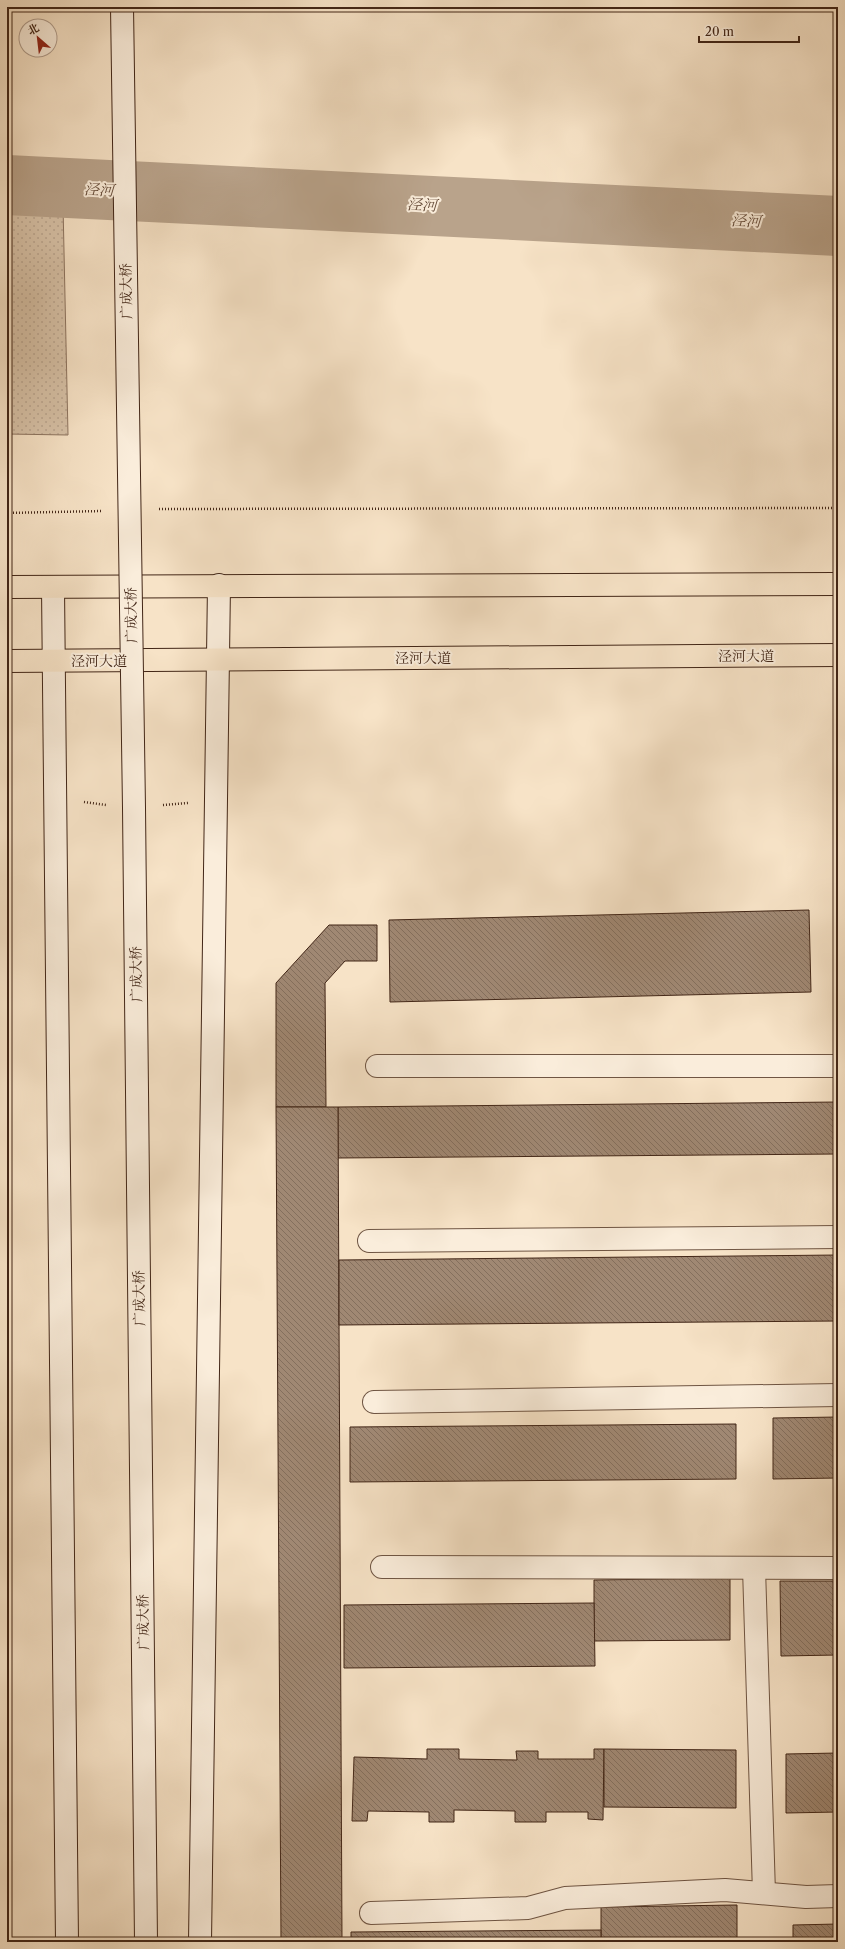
<svg xmlns="http://www.w3.org/2000/svg" width="845" height="1949" font-family="'Libre Caslon Text','Noto Serif SC',serif">
<style>
.green{fill:url(#green-dots);stroke:#8d7460}
.lines{fill:none;stroke-linecap:round;stroke-linejoin:round}
.river{stroke:#b9a38b;stroke-width:60}
.building{fill:url(#building-back-hatch);stroke:#422617}
.street-casing{stroke:#6f5543;stroke-width:24}
.secondary-casing{stroke:#422617;stroke-width:24}
.primary-casing{stroke:#422617;stroke-width:24}
.path{stroke:#422617;stroke-width:2.5;stroke-dasharray:1 2;stroke-linecap:butt}
.street{stroke:#faeddb;stroke-width:22}
.secondary{stroke:#faeddb;stroke-width:22}
.primary{stroke:#f7e3c7;stroke-width:22}
.secondary-bridge-casing{stroke:#422617;stroke-width:24;stroke-linecap:butt}
.secondary-bridge{stroke:#faeddb;stroke-width:22}
.labels{text-anchor:middle;stroke-width:4;stroke-linejoin:round;paint-order:stroke}
.street-label{font-size:14px;fill:#422617;stroke:#faeddb}
.water-label{font-size:15px;font-style:italic;fill:#664c3a;stroke:#faeddb}
</style>
<defs>
<pattern id="green-dots" width="8" height="8" patternUnits="userSpaceOnUse"><rect width="8" height="8" fill="#d8c3a9"/><path d="M2 2h.1M6 6h.1" fill="none" stroke="#bba791" stroke-width="1.8" stroke-linecap="round"/></pattern>
<pattern id="building-back-hatch" width="6" height="6" patternUnits="userSpaceOnUse"><rect width="6" height="6" fill="#a08873"/><path d="M-1 5l2 2M0 0l6 6M5-1l2 2" fill="none" stroke="#846f5d"/></pattern>
</defs>
<rect width="100%" height="100%" fill="#f7e3c7"/>
<filter id="stains"><feTurbulence type="fractalNoise" baseFrequency=".005" numOctaves="4"/><feColorMatrix values="0 0 0 0 .2 0 0 0 0 .09 0 0 0 0 .02 0 0 0 .5 -.17"/></filter>
<radialGradient id="worn" r=".72"><stop offset=".6" stop-color="#630" stop-opacity="0"/><stop offset="1" stop-color="#630" stop-opacity=".3"/></radialGradient>
<path class="green" d="M 7,204 L 63,205 L 68,435 L 7,434 Z"/>
<g class="lines">
<path class="river" d="M 7,185 L 838,226"/>
</g>
<g class="building">
<path d="M 809,910 L 811,992 L 390,1002 L 389,920 Z"/>
<path d="M 329,925 L 377,925 L 377,961 L 345,961 L 325,983 L 326,1107 L 276,1107 L 276,983 Z"/>
<path d="M 838,1102 L 838,1154 L 338,1158 L 338,1107 Z"/>
<path d="M 276,1107 L 338,1107 L 342,1942 L 281,1942 Z"/>
<path d="M 838,1255 L 838,1321 L 339,1325 L 339,1260 Z"/>
<path d="M 838,1417 L 838,1478 L 773,1479 L 773,1418 Z"/>
<path d="M 736,1424 L 736,1479 L 350,1482 L 350,1427 Z"/>
<path d="M 730,1578 L 730,1640 L 594,1641 L 594,1580 Z"/>
<path d="M 780,1581 L 838,1581 L 838,1655 L 781,1656 Z"/>
<path d="M 594,1603 L 595,1666 L 344,1668 L 344,1605 Z"/>
<path d="M 427,1749 L 459,1749 L 459,1759 L 517,1760 L 516,1751 L 538,1751 L 538,1759 L 594,1759 L 594,1749 L 604,1749 L 603,1820 L 588,1819 L 588,1812 L 546,1812 L 546,1822 L 515,1822 L 515,1811 L 454,1810 L 454,1822 L 429,1822 L 429,1812 L 368,1811 L 367,1821 L 352,1821 L 354,1757 L 427,1759 Z"/>
<path d="M 604,1749 L 736,1750 L 736,1808 L 604,1807 Z"/>
<path d="M 838,1753 L 838,1812 L 786,1813 L 786,1754 Z"/>
<path d="M 737,1905 L 737,1942 L 601,1942 L 601,1907 Z"/>
<path d="M 838,1924 L 838,1942 L 793,1942 L 793,1925 Z"/>
<path d="M 601,1930 L 601,1942 L 351,1942 L 351,1932 Z"/>
</g>
<g class="lines">
<g class="street-casing">
<g id="street">
<path d="M 377,1066 L 838,1066"/>
<path d="M 369,1241 L 838,1237"/>
<path d="M 374,1402 L 838,1395"/>
<path d="M 382,1567 L 838,1568"/>
<path d="M 754,1568 L 764,1893"/>
<path d="M 371,1913 L 528,1908 L 565,1898 L 725,1890 L 806,1897 L 838,1896"/>
</g>
</g>
<g class="secondary-casing">
<g id="secondary">
<path d="M 53,588 L 67,1942"/>
<path d="M 200,1942 L 219,585"/>
</g>
</g>
<g class="primary-casing">
<g id="primary">
<path d="M 7,587 L 838,584"/>
<path d="M 7,661 L 838,655"/>
</g>
</g>
<g class="path">
<path d="M 159,509 L 838,508"/>
<path d="M 7,513 L 102,511"/>
<path d="M 84,802 L 106,805"/>
<path d="M 163,805 L 188,803"/>
</g>
<use href="#street" class="street"/>
<use href="#secondary" class="secondary"/>
<use href="#primary" class="primary"/>
<g class="secondary-bridge-casing">
<path id="secondary-bridge" d="M 122,7 L 134,808 L 146,1942"/>
</g>
<use href="#secondary-bridge" class="secondary-bridge"/>
</g>
<g class="labels">
<g class="street-label">
<text transform="translate(126 291) rotate(-91)" y="5">广成大桥</text>
<text transform="translate(131 615) rotate(-91)" y="5">广成大桥</text>
<text x="746" y="661">泾河大道</text>
<text x="423" y="663">泾河大道</text>
<text x="99" y="666">泾河大道</text>
<text transform="translate(136 974) rotate(-91)" y="5">广成大桥</text>
<text transform="translate(139 1298) rotate(-91)" y="5">广成大桥</text>
<text transform="translate(143 1622) rotate(-91)" y="5">广成大桥</text>
</g>
<g class="water-label">
<text transform="translate(99 190) rotate(3)" y="5">泾河</text>
<text transform="translate(422 205) rotate(3)" y="5">泾河</text>
<text transform="translate(746 221) rotate(3)" y="5">泾河</text>
</g>
</g>
<rect width="845" height="1949" fill="none" stroke="#f7e3c7" stroke-width="24"/>
<rect x="8" y="8" width="829" height="1933" fill="none" stroke="#422617" stroke-width="2"/>
<rect x="12" y="12" width="821" height="1925" fill="none" stroke="#422617"/>
<g transform="translate(38 38) rotate(332)"><circle r="19" fill="#faeddb" stroke="#b09d8d"/>
<path d="M0-3L7 15L0 10L-7 15Z" fill="#8f2418"/>
<text y="-6" font-size="11" font-weight="bold" text-anchor="middle" fill="#422617">北</text>
</g>
<path d="M699 36v6h100v-6" fill="none" stroke="#422617" stroke-width="2"/>
<text x="705" y="36" font-size="12" fill="#422617" stroke="#faeddb" stroke-width="3" paint-order="stroke">20 m</text>
<rect width="100%" height="100%" filter="url(#stains)"/>
<rect width="100%" height="100%" fill="url(#worn)"/>
</svg>
